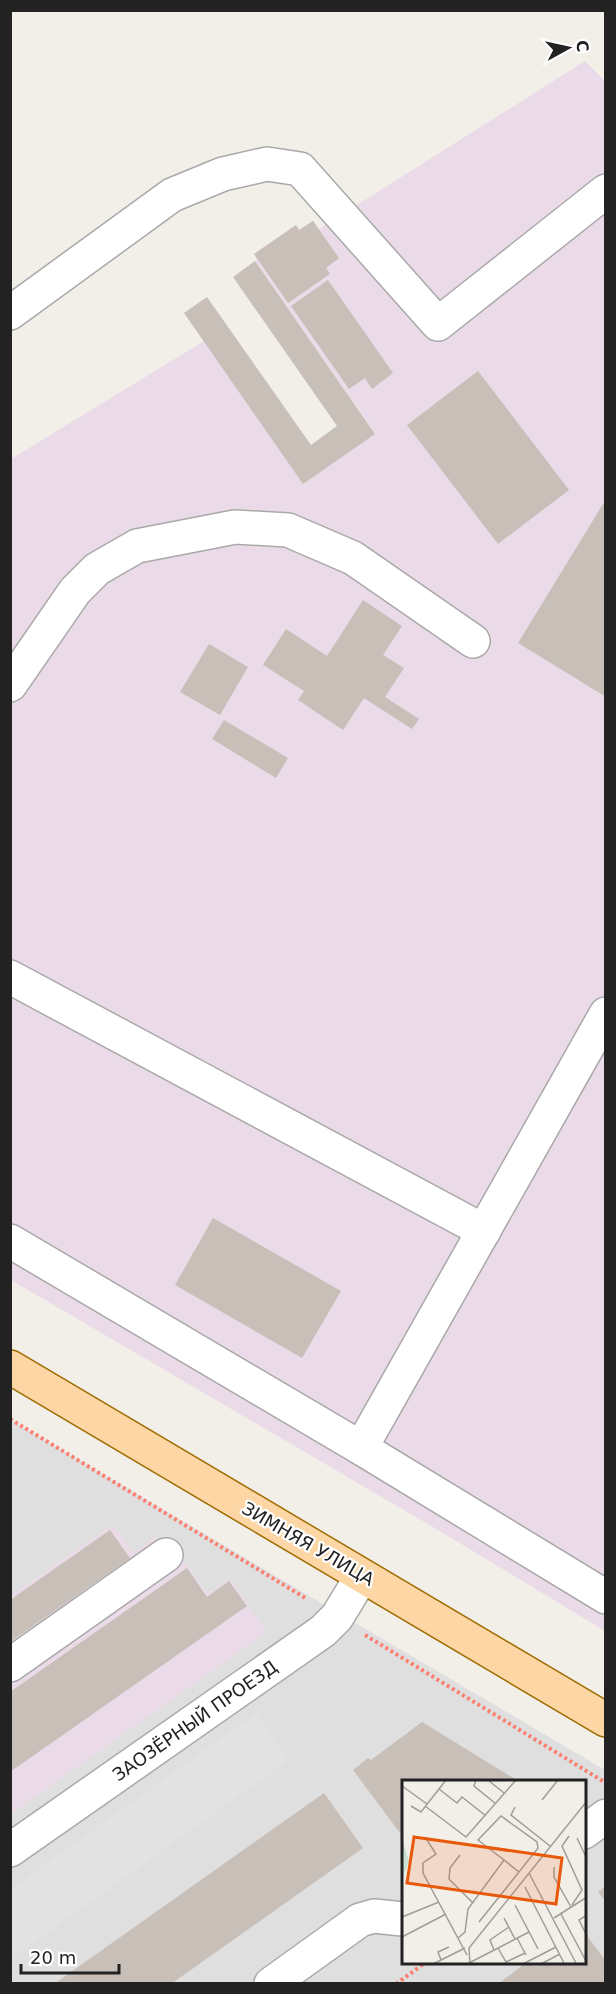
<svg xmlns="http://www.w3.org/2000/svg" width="616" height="1994" font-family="'DejaVu Sans',sans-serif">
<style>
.residential{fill:#e0dfdf;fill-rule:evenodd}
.industrial{fill:#ebdbe8}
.parking{fill:#e2e2e2}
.building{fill:#c7bfb8}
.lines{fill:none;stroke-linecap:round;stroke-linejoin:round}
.minor-casing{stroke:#a9a9a9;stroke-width:36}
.major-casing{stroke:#a06b00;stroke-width:36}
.path{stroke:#fa8072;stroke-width:4;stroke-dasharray:3 3;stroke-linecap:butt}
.minor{stroke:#fff;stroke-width:33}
.major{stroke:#fcd6a4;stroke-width:33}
.labels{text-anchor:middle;stroke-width:4.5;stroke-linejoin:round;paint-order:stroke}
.street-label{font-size:18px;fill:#222;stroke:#fff}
.inset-road{fill:none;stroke:#9f9d99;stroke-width:1.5}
.view{fill:#e8590c;fill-opacity:0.15;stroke:#e8590c;stroke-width:3}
.inset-edge{fill:none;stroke:#222;stroke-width:3}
</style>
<rect width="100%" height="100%" fill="#f2efe9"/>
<path class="residential" d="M 11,1420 L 605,1770 L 605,1983 L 11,1984 ZM 403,1781 L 584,1781 L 584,1962 L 403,1962 Z"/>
<g class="industrial">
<path d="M 585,61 L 606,82 L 605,1631 L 443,1533 L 11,1280 L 11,459 L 204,341 L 303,483 L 375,433 L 255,261 L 257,259 L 254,254 L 296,225 L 300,230 L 313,221 L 319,229 Z"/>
<path d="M 113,1525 L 133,1553 L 155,1537 L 186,1564 L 208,1594 L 230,1579 L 267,1632 L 11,1814 L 10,1596 Z"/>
</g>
<path class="parking" d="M 256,1713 L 289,1760 L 11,1959 L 11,1889 Z"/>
<g class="building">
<path d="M 313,221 L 339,258 L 326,268 L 330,274 L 288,303 L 254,254 L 296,225 L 299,230 Z"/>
<path d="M 255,261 L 375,434 L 303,484 L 184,313 L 207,297 L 311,445 L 337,426 L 233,277 Z"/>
<path d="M 328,280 L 393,373 L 372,389 L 365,378 L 349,389 L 291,306 Z"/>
<path d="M 478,371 L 569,490 L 498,544 L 407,425 Z"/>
<path d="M 606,499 L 606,697 L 518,643 Z"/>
<path d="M 363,600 L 402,626 L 383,655 L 404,668 L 385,697 L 419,719 L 412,729 L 364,698 L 343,730 L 298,700 L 304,691 L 263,665 L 286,629 L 327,656 Z"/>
<path d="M 209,644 L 248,667 L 220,715 L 180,692 Z"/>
<path d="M 224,720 L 288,758 L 276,778 L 212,739 Z"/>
<path d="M 213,1218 L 341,1291 L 302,1358 L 175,1285 Z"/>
<path d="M 110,1530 L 130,1558 L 10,1642 L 10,1600 Z"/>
<path d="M 187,1568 L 207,1597 L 229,1581 L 247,1606 L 10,1772 L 10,1692 Z"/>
<path d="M 422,1722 L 515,1779 L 512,1781 L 403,1781 L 403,1837 L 353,1770 L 368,1758 L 371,1760 Z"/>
<path d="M 324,1793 L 363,1848 L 171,1984 L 54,1984 Z"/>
<path d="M 606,1886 L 606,1902 L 598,1892 Z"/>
<path d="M 584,1932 L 606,1961 L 606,1980 L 600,1984 L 498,1984 L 527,1962 L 584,1962 Z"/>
</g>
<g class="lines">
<g class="minor-casing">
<g id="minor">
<path d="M 10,313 L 172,195 L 223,174 L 267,164 L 300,169 L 438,324 L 606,191"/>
<path d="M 10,685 L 75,591 L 97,569 L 137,546 L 235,527 L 288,530 L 353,558 L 473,641"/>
<path d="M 10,977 L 484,1231"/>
<path d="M 606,1014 L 361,1448 L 606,1597"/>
<path d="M 10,1241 L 361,1448"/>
<path d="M 10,1665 L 166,1555"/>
<path d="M 584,1832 L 606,1816"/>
<path d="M 10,1850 L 323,1631 L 337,1617 L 362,1576"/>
<path d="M 271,1984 L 360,1920 L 374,1916 L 403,1919"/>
</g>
</g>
<g class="major-casing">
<path id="major" d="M 10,1367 L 606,1720"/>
</g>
<g class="path">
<path d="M 10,1419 L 307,1599"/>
<path d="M 365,1635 L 606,1783"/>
<path d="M 396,1984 L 426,1962"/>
</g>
<use href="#minor" class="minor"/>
<use href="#major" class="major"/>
</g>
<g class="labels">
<g class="street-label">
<text transform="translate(308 1544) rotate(30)" y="6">ЗИМНЯЯ УЛИЦА</text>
<text transform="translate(195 1721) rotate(-35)" y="6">ЗАОЗЁРНЫЙ ПРОЕЗД</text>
</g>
</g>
<g transform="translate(402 1780)">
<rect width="184" height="184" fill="#f2efe9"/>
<path d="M 0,58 L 7,82 L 0,98 Z" fill="#c6e0d4"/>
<path class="inset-road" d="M 74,0 L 72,6 L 94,24M 86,0 L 102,13M 0,6 L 25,24M 37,9 L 55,23 L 60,17 L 84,36M 140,20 L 156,0M 9,26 L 19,32 L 44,0M 23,26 L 64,57 L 114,0M 113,27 L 109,35 L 148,66M 167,56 L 160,66 L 180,110 L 170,125M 175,58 L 185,79M 25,60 L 34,74 L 21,83 L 21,93 L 65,175M 58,75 L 48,88 L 47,99 L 71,123M 152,87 L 152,97 L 169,127M 127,93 L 175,185M 123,107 L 163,185M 113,125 L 136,169M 159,134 L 185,183M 185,135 L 177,140 L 185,156M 0,137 L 37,122M 102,138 L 113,159M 152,138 L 185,117M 77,142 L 117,92M 0,157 L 44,134M 56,158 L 63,152 L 66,129 L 102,80 L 117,92 L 136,68 L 135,62 L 99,36 L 76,60 L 102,80M 115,158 L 124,175M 96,168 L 104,182 L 123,173M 92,170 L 88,160 L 107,147M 39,180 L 36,172 L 47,167M 67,183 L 127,152M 29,185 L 63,168M 68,185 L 67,168 L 185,21M 119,185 L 154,167M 137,185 L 158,174"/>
<path class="view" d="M 12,57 L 160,78 L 154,124 L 5,103 Z"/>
<rect width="184" height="184" class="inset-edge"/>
</g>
<rect width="616" height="1994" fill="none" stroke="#222222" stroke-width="24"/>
<g transform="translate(568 48) rotate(82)" stroke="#ffffff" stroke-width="4.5" paint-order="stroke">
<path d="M0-4.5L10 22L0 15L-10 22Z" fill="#222222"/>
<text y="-9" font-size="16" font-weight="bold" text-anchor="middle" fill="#222222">С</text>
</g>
<path d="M21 1964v9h98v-9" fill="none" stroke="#222222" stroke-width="3"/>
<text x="30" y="1964" font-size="18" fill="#222222" stroke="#ffffff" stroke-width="4.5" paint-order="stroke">20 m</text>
</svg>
